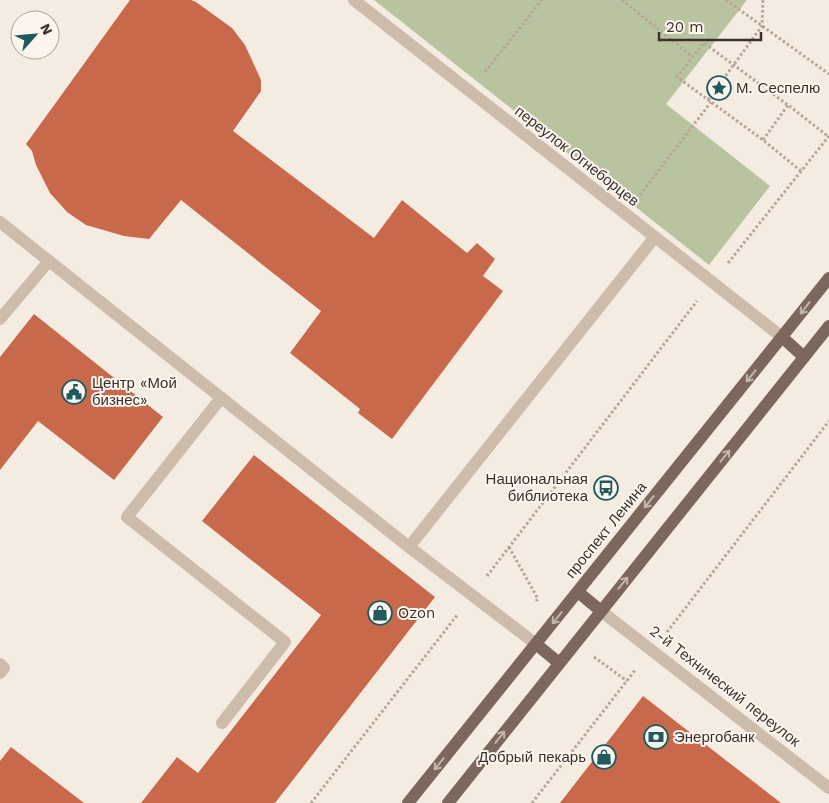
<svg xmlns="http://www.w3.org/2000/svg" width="829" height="803" font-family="'Work Sans',sans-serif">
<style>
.green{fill:#b8c4a0}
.building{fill:#c8694b}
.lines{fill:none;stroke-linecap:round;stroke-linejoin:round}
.path{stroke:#b9a596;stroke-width:3;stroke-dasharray:2.5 2.5;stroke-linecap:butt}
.minor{stroke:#cdbbac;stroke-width:12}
.major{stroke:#7d675c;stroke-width:12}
.oneway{stroke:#c2b5ac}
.labels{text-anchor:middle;stroke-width:4;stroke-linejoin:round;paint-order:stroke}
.poi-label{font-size:15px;fill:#3b302b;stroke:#fbf5ee;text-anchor:start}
.street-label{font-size:15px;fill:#3b302b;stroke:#fbf5ee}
</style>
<rect width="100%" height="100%" fill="#f4ebe1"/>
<path class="green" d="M 374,0 L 747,0 L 666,104 L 770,186 L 709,265 Z"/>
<g class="building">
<path d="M 130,0 L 191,0 L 196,2 L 232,28 L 245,45 L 261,80 L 261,91 L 233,131 L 374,238 L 402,200 L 467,253 L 477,243 L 495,259 L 483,276 L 503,291 L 392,439 L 358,413 L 360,409 L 290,353 L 321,311 L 181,200 L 149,239 L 124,236 L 86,225 L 67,212 L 50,193 L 36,165 L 32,151 L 26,144 Z"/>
<path d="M 34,314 L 163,417 L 114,480 L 38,421 L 0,470 L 0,357 Z"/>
<path d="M 254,455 L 435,597 L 275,803 L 141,803 L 177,757 L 198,773 L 321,615 L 202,521 Z"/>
<path d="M 643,696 L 781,803 L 560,803 Z"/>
<path d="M 11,747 L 84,803 L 0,803 L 0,761 Z"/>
</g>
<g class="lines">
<g class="path">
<path d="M 622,0 L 693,57"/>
<path d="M 726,0 L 829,74"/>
<path d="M 485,72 L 542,0"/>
<path d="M 708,100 L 762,26 L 763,0"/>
<path d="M 763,140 L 788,105"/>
<path d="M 801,171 L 763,140 L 677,77 L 704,43 L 788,105 L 829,137"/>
<path d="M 640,195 L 711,102"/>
<path d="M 728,263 L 829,136"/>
<path d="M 509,547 L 538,599 L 536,601"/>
<path d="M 487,576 L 697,301"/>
<path d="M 667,632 L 829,421"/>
<path d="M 594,657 L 627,681"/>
<path d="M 311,803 L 458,614"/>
<path d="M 532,803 L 636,669"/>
</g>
<g class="minor">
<path d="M 354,0 L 782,337"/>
<path d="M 0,222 L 49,261"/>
<path d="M 0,319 L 49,261 L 409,547 L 536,644"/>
<path d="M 221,398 L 127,517 L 285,642 L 222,723"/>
<path d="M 409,547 L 654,238"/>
<path d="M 601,611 L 829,788"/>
<path d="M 0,664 L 4,668 L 0,673"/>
</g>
<g class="major">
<path d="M 782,337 L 804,357"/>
<path d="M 578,592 L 601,611"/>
<path d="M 536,644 L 559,663"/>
<path d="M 408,803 L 829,278"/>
<path d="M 448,803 L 829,326"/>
</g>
</g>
<defs><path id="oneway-shaft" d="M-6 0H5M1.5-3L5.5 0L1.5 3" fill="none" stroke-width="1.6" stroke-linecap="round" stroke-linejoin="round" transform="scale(1.25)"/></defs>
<g class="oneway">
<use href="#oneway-shaft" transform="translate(805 308) rotate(128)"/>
<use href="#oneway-shaft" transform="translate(751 376) rotate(129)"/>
<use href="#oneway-shaft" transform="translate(725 456) rotate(-51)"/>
<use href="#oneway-shaft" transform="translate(649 502) rotate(129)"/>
<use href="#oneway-shaft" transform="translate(623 583) rotate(-51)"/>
<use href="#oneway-shaft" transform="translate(557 618) rotate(129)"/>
<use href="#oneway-shaft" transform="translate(500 737) rotate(-52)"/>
<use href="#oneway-shaft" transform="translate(439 764) rotate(129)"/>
</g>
<defs>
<g id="sight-ring" transform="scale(1.25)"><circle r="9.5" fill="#fbf5ee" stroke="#1f5a5e" stroke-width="1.5"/><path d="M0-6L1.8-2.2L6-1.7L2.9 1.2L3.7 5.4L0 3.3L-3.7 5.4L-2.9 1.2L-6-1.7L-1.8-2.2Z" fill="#1f5a5e"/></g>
<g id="civic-ring" transform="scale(1.25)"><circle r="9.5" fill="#fbf5ee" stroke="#1f5a5e" stroke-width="1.5"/><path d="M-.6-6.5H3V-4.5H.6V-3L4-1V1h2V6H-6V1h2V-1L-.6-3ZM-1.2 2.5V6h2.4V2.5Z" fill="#1f5a5e"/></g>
<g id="bus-ring" transform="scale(1.25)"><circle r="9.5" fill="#fbf5ee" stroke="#1f5a5e" stroke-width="1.5"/><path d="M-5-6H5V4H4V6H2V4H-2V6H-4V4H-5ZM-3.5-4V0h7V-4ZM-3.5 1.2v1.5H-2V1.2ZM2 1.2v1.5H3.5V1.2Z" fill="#1f5a5e"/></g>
<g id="shop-ring" transform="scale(1.25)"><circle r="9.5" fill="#fbf5ee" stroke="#1f5a5e" stroke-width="1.5"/><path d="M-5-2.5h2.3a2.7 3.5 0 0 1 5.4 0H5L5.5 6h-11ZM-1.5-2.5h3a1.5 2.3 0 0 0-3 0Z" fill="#1f5a5e"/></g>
<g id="bank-ring" transform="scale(1.25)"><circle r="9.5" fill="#fbf5ee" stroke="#1f5a5e" stroke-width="1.5"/><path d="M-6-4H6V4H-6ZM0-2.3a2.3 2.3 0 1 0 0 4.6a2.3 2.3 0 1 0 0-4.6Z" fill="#1f5a5e"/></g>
</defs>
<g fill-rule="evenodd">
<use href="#sight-ring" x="719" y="88"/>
<use href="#civic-ring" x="74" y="392"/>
<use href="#bus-ring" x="606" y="488"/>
<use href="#shop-ring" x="380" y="613"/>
<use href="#bank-ring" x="656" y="737"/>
<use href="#shop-ring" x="604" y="757"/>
</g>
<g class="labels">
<g class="poi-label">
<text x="736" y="93">М. Сеспелю</text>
<text x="92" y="388">Центр «Мой<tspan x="92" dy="17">бизнес»</tspan></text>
<text x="588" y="484" text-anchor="end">Национальная<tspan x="588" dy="17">библиотека</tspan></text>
<text x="398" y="618">Ozon</text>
<text x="674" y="742">Энергобанк</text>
<text x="586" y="762" text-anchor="end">Добрый пекарь</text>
</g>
<g class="street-label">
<text transform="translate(577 156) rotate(38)" y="5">переулок Огнеборцев</text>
<text transform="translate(606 530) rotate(-51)" y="5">проспект Ленина</text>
<text transform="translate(725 686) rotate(38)" y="5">2-й Технический переулок</text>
</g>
</g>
<g transform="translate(35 35) rotate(63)"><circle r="24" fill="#fbf5ee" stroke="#aea6a0"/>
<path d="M0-4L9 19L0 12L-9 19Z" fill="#1f5a5e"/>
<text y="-8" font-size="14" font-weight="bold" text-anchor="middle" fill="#3b302b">N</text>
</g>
<path d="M659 32v8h102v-8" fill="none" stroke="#3b302b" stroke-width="2.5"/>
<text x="666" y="32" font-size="15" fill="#3b302b" stroke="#fbf5ee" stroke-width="4" paint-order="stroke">20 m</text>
</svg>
